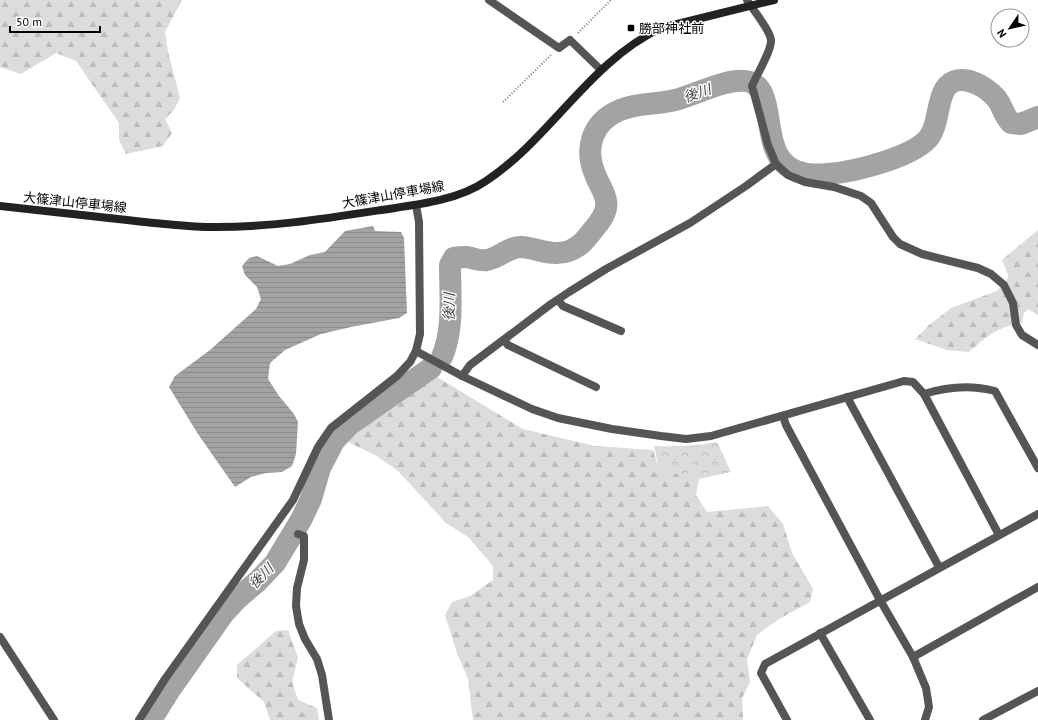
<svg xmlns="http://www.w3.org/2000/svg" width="1038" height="720" font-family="'PT Sans','Noto Sans JP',sans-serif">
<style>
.forest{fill:url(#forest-firs)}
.park{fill:url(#park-crowns)}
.water{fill:url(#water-rules)}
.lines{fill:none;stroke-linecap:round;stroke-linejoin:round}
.river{stroke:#a3a3a3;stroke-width:22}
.path{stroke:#777;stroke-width:2;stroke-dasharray:1 2;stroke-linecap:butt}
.minor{stroke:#555;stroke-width:8}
.secondary{stroke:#222;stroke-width:8}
.poi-dot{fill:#000;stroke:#fff;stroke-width:1.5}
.labels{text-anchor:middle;stroke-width:3;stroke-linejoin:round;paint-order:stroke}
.poi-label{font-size:13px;fill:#000;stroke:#fff;text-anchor:start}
.street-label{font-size:13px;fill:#000;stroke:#fff}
.water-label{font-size:14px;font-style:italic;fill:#444;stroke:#fff}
</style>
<defs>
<pattern id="forest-firs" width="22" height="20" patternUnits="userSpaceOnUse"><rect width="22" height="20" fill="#dcdcdc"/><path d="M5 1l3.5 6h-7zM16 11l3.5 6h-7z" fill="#bbb"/></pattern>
<pattern id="park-crowns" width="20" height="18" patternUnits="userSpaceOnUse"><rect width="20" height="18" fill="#dcdcdc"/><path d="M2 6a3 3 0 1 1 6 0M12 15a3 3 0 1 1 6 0" fill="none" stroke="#bbb"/></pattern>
<pattern id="water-rules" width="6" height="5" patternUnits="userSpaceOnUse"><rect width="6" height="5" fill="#a3a3a3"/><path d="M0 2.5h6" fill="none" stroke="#8b8b8b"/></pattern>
</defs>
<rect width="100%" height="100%" fill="#fff"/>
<g class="forest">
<path d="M 0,0 L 182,0 L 165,32 L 168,52 L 180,98 L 174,110 L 165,119 L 172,133 L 163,146 L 126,154 L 119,140 L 119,123 L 76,61 L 56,53 L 21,74 L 0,67 Z"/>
<path d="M 1038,230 L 1038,315 L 1028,309 L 1024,313 L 1022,323 C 997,327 987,336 969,352 L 947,350 L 915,339 L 928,326 L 951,308 L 997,291 L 1009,277 L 1002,260 Z"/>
<path d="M 437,377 L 523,429 L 595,446 L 653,450 L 659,469 L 699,479 L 696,495 L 707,512 L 768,506 L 783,524 L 792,553 L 813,589 L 810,602 L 779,619 L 757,635 L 747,659 L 750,682 L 742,698 L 743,720 L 473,720 L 468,679 L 457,653 L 445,615 L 452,602 L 470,596 L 493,580 L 493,566 L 468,537 L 446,523 L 398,471 L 377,456 L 346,441 L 350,429 L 378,409 L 423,379 Z"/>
<path d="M 288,630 L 298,658 L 292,682 L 298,700 L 317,708 L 319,720 L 270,720 L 264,702 L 237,678 L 237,665 L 276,631 Z"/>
</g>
<path class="park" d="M 717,442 L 731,472 L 699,479 L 659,469 L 654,446 C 676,447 696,446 717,442 Z"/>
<path class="water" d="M 373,226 L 375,231 L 401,232 L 404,238 L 407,313 L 399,318 L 351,327 L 321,334 L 285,350 L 270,363 L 268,379 L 279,396 L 294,414 L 298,422 L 296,454 L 292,466 L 282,472 L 266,473 L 251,477 L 235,487 L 198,434 L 169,387 L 175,376 L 210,350 L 256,309 L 261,299 L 257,287 L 245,275 L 242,266 L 249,258 L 257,256 L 278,266 L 290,264 L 310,255 L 325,252 L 345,231 Z"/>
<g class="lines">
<g class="river">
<path d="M 442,357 C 454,329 450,295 450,265 L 454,258 C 458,257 463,257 467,257 C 473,258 480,261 487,260 C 499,258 508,247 521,247 C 537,248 552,257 569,251 C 580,247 586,239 593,230 C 600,222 608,212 606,201 C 605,192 598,183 595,174 C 584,148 592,122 620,110 C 640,102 656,105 675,100 C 695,95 727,78 746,81 C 788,88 743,183 828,174 C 853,172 916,157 930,136 C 938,124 937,107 943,93 C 954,68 984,84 997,99 C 1003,107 1003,115 1011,123 L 1021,124 L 1038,117"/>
<path d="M 151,720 L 169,691 L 224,613 L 238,598 L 258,581 L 275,563 L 301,520 L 311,499 L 320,468 L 334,441 L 349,425 L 431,368"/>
</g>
<g class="path">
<path d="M 578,33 L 611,0"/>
<path d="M 503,102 L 552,54"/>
</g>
<g class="minor">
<path d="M 489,0 L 559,48 L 570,40 L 601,70"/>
<path d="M 747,0 C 753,10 770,30 771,40 C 772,50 756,76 752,86 L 768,145 L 776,164 L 788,175 L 805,182 L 834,187 L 861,196 L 871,203 L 893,237 L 900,244 L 922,254 L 978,268 L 991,274 L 1004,285 L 1013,303 L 1016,325 L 1022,335 L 1038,345"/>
<path d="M 558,300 L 563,306 L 621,331"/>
<path d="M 504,340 L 508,345 L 596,387"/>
<path d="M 416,351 L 462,376 L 532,409 L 558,418 L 612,429 L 661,436 L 686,439 L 711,436 L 904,381 L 913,382 L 924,394 L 999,535"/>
<path d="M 462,376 L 470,365 L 551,304 L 569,292 L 606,269 L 690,223 L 746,186 L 776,164"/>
<path d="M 924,394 C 946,387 972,385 995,391 L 1038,468"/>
<path d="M 847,397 L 939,567"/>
<path d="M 783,416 L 786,425 L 880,600 L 913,657 L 926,688 L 929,707 L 925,720"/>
<path d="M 298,534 L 304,536 L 304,560 L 297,588 L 296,606 L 299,624 L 305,639 L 317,659 L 322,675 L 329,720"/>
<path d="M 820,633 L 870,720"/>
<path d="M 0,637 L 54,720"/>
<path d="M 913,657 L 1038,587"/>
<path d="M 139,720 L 165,679 L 293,500 L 318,447 L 331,428 L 397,376 L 410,362 L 416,351 L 420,334 L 419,222 L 416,205"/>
<path d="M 787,720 L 761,673 L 765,664 L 1038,514"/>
<path d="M 983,720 L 1038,691"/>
</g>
<path class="secondary" d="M 0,206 C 42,211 85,215 127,220 C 153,223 180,226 207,227 C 266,228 323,219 381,210 C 415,205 457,201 486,181 C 551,138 589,62 661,28 L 774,0"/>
</g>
<rect class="poi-dot" x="627" y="24" width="8" height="8" rx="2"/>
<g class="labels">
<g class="poi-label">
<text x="639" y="33">勝部神社前</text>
</g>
<g class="street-label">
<text transform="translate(393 194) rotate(-10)" y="5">大篠津山停車場線</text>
<text transform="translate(75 202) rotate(6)" y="5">大篠津山停車場線</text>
</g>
<g class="water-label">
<text transform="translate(697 93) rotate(-19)" y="5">後川</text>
<text transform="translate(449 307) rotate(-89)" y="5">後川</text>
<text transform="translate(261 576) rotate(-45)" y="5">後川</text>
</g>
</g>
<g transform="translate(1010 28) rotate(236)"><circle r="19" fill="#ffffff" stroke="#999999"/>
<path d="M0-3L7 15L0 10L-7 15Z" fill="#000000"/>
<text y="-6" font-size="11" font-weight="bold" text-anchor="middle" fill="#000000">N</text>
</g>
<path d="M10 26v6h90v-6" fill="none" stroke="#000000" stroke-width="2"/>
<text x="16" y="26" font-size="12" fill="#000000" stroke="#ffffff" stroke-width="3" paint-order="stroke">50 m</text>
</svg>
